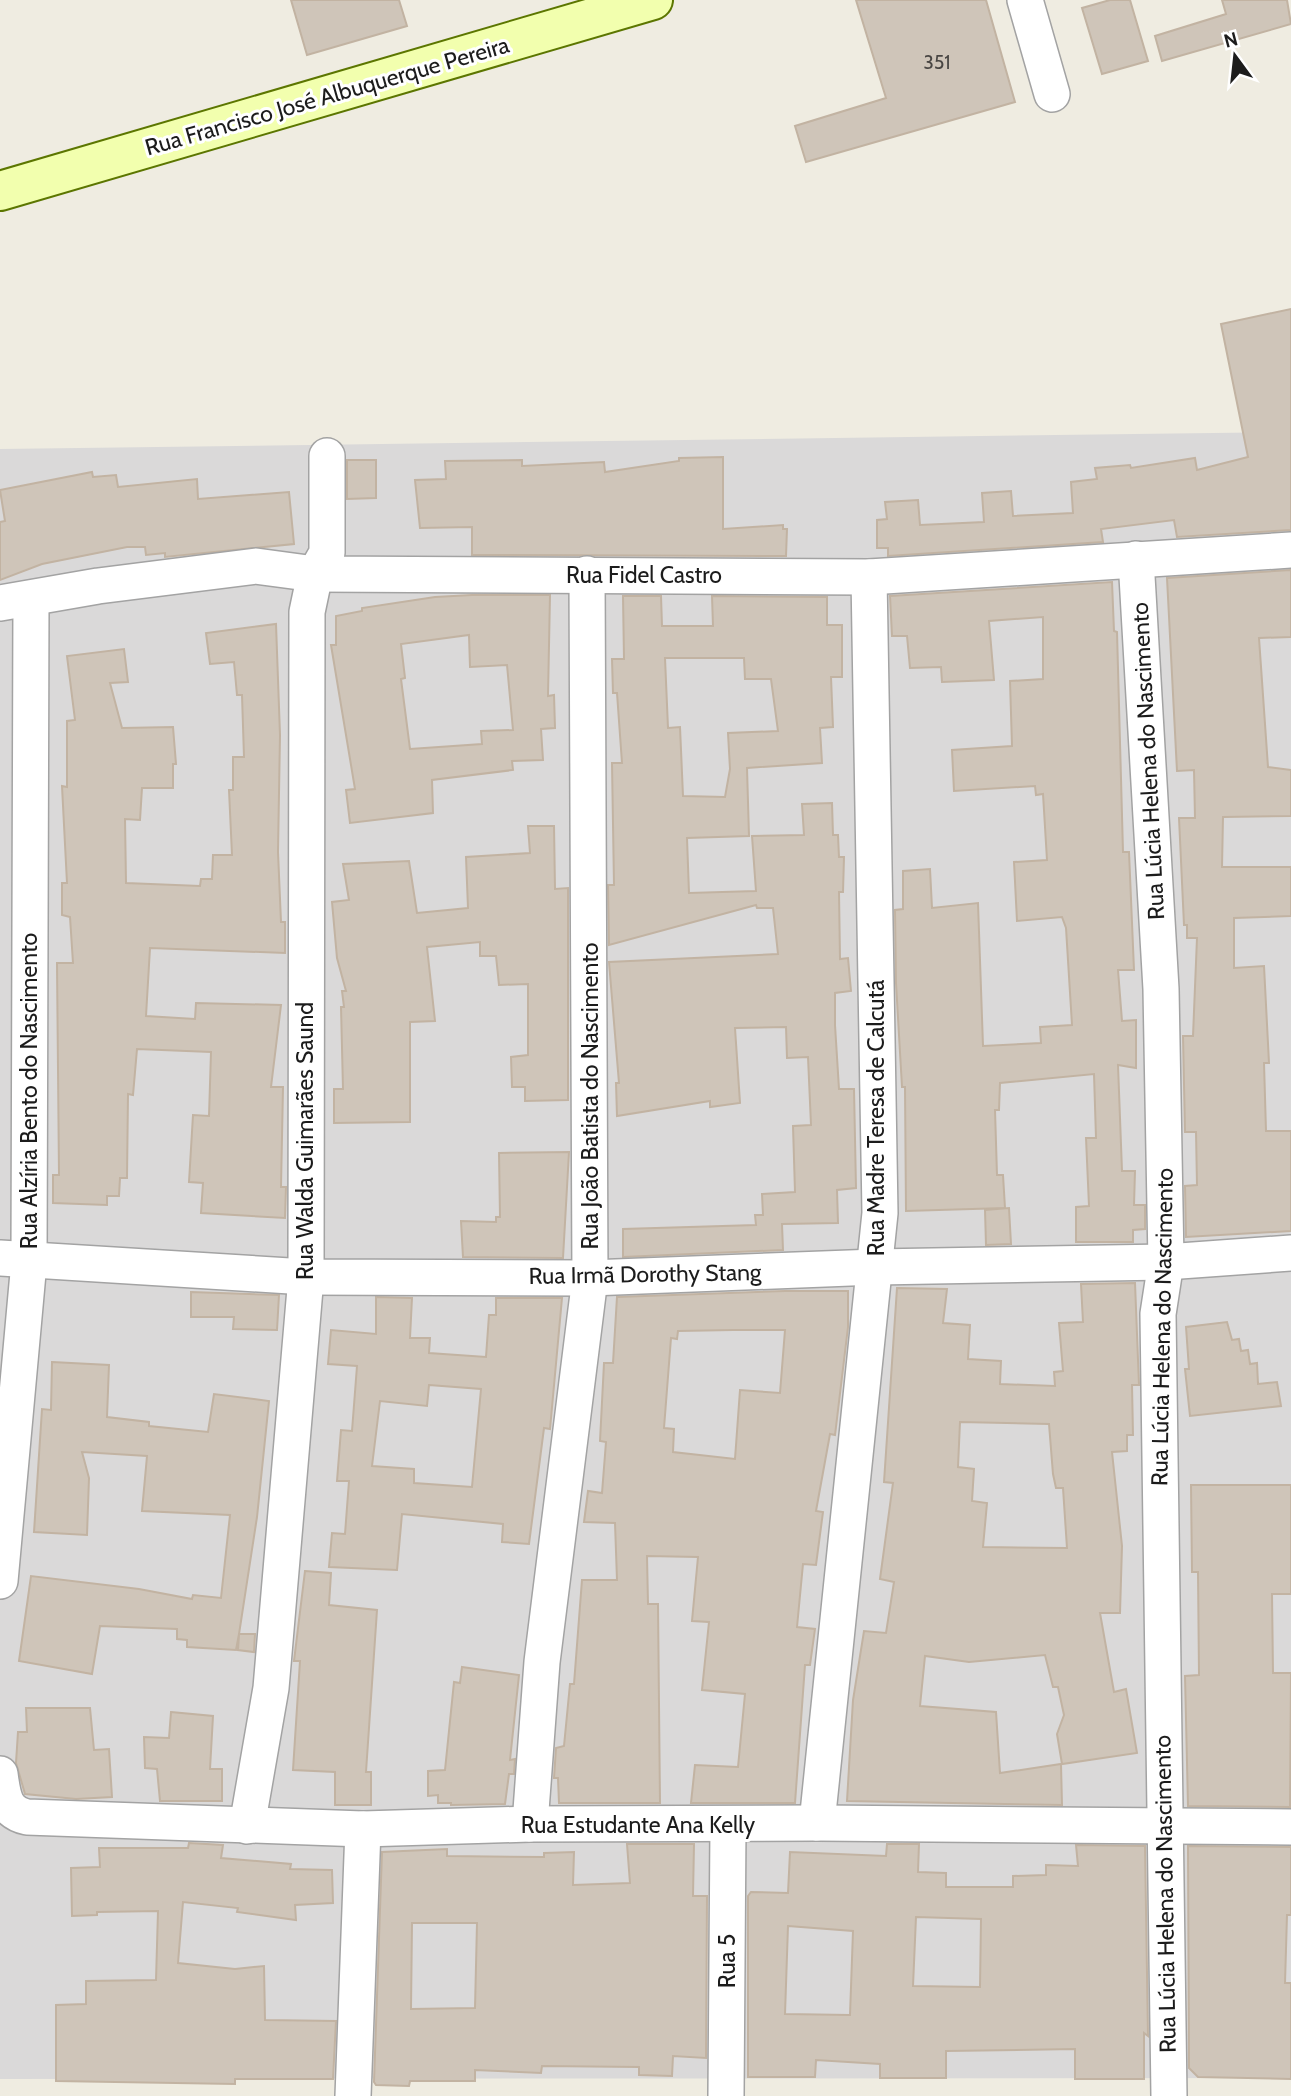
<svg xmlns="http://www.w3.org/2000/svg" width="1291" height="2096" font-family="Cabin,sans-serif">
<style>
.residential{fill:#dad9d9}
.building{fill:#cfc5b9;stroke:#c2b3a2;stroke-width:2;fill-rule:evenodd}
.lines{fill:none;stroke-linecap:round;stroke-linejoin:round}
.street-casing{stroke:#a3a3a3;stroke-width:38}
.secondary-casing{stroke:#5c7600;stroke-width:42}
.street{stroke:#fff;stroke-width:35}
.secondary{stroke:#f2ffae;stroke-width:38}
.labels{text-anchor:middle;stroke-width:6;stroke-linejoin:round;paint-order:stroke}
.number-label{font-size:19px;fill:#494643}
.street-label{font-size:23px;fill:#1c1c1c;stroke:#fff}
</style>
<rect width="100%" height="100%" fill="#efece1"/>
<path class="residential" d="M 1291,432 L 1291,2078 L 0,2079 L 0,449 Z"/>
<g class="building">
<path d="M 291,0 L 399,0 L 407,26 L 307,55 Z"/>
<path d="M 856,0 L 986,0 L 1015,102 L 806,162 L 795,126 L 886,98 Z"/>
<path d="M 1110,0 L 1130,0 L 1148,61 L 1102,74 L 1082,8 Z"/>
<path d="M 1222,0 L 1287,0 L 1291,24 L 1162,61 L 1155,36 L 1226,14 Z"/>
<path d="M 1291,309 L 1291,530 L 1177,537 L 1174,520 L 1101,529 L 1103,542 L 888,556 L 888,548 L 877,548 L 877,520 L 887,519 L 885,502 L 918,500 L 920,525 L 984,522 L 982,493 L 1011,491 L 1013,516 L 1073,513 L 1071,482 L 1097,479 L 1095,468 L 1130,465 L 1131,468 L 1195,458 L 1197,470 L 1248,457 L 1221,324 Z"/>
<path d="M 723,457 L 723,529 L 783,525 L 783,529 L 787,529 L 786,556 L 472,555 L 472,527 L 420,528 L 415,480 L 446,479 L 445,461 L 522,460 L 522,466 L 604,462 L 605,472 L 679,461 L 679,458 Z"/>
<path d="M 347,460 L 376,460 L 376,498 L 347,499 Z"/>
<path d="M 92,472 L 93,477 L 116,475 L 118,487 L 197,479 L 198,499 L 289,492 L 294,544 L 165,557 L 165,553 L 146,555 L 145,547 L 127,547 L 42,564 L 0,580 L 0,522 L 5,521 L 0,490 Z"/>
<path d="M 1291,570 L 1291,637 L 1259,638 L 1268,767 L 1291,770 L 1291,816 L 1223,817 L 1222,867 L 1291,867 L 1291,916 L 1234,918 L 1234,968 L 1264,966 L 1269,1063 L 1264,1063 L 1266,1131 L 1291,1131 L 1291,1231 L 1186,1237 L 1185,1186 L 1197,1185 L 1196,1132 L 1185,1132 L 1183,1036 L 1193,1036 L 1197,938 L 1187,938 L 1187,925 L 1184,925 L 1179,818 L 1195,818 L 1194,770 L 1177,771 L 1167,578 Z"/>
<path d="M 1112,582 L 1114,631 L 1117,632 L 1123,852 L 1129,852 L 1134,970 L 1118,970 L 1122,1021 L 1136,1020 L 1136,1068 L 1118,1065 L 1122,1171 L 1135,1171 L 1134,1205 L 1145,1205 L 1145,1229 L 1133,1230 L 1133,1242 L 1076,1242 L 1076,1207 L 1089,1206 L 1086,1138 L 1096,1138 L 1094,1074 L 1000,1083 L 999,1110 L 995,1110 L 997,1175 L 1003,1175 L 1005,1208 L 906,1211 L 905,1087 L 902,1087 L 896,983 L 895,910 L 903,909 L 903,871 L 930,869 L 932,908 L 978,903 L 983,1046 L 1041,1043 L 1040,1027 L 1072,1025 L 1066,928 L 1062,917 L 1017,921 L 1014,862 L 1047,860 L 1043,794 L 1036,795 L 1035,786 L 954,791 L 952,750 L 1012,746 L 1010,681 L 1043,679 L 1043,617 L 989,621 L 994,680 L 942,682 L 941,667 L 910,668 L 907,636 L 892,636 L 890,596 Z"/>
<path d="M 472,595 L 550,595 L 548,696 L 554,695 L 555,728 L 541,729 L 543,760 L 512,761 L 513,770 L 432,780 L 433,813 L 350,823 L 346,790 L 355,789 L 331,645 L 336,645 L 336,616 L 362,611 L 362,608 L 435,597 ZM 469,635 L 470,667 L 507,665 L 513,730 L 481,731 L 482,744 L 410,749 L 401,679 L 405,678 L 401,644 Z"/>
<path d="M 623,596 L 661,596 L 662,626 L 713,626 L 712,596 L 827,597 L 827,625 L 842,625 L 842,677 L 831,677 L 833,727 L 820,728 L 822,763 L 747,768 L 749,836 L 687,838 L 689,893 L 756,891 L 752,836 L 804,835 L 802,804 L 832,803 L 833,835 L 838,835 L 839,857 L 844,857 L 843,892 L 839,892 L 840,959 L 848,958 L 851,991 L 835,993 L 835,1025 L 839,1089 L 854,1089 L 856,1188 L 837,1190 L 838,1223 L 782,1224 L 783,1250 L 623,1257 L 623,1229 L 756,1225 L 755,1215 L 763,1215 L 762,1194 L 795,1192 L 793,1126 L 811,1125 L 808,1057 L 787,1058 L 786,1027 L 735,1028 L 740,1103 L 710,1107 L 710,1101 L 617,1116 L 616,1083 L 619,1083 L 609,962 L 778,954 L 773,908 L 757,908 L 756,905 L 609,945 L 608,885 L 614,885 L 612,763 L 622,763 L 617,693 L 613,693 L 612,659 L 624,659 ZM 665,658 L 744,658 L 745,679 L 771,679 L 778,731 L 728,733 L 730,769 L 725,797 L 683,796 L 680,727 L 668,728 Z"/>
<path d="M 276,624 L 280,735 L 278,852 L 281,922 L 285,922 L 285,953 L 150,948 L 146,1016 L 195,1019 L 196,1003 L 281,1005 L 271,1087 L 283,1087 L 281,1187 L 286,1187 L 285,1218 L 201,1213 L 203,1183 L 189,1182 L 193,1115 L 209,1116 L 211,1052 L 137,1049 L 133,1095 L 128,1094 L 127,1178 L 120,1178 L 119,1196 L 107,1196 L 107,1205 L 53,1203 L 53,1175 L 59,1175 L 57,963 L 73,963 L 70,917 L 62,915 L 62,883 L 67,883 L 62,786 L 67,787 L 67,721 L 75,720 L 67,656 L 124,649 L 128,682 L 110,683 L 122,728 L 173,727 L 176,764 L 173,764 L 173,788 L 142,788 L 140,820 L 125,819 L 126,883 L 200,886 L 201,879 L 212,879 L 213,855 L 232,855 L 229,790 L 233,790 L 233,757 L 244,757 L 242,695 L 237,695 L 234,662 L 210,664 L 206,633 Z"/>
<path d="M 528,826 L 554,826 L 555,889 L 568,888 L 568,1100 L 525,1101 L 525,1087 L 512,1087 L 511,1057 L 528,1055 L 528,984 L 499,985 L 496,956 L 480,956 L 480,942 L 427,947 L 435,1021 L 410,1022 L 410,1122 L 334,1123 L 334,1089 L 343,1089 L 341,1007 L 344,1007 L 342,991 L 346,991 L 337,958 L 332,902 L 349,900 L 343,864 L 409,861 L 417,913 L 468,908 L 466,857 L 530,853 Z"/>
<path d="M 569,1152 L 563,1258 L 463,1257 L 461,1221 L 496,1222 L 496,1217 L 500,1217 L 499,1153 Z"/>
<path d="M 1009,1208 L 1011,1244 L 986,1245 L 985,1210 Z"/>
<path d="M 1135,1283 L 1139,1385 L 1132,1385 L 1133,1435 L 1127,1435 L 1127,1451 L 1112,1452 L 1122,1546 L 1120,1613 L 1100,1613 L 1114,1692 L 1126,1689 L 1137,1753 L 1062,1764 L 1057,1734 L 1064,1715 L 1058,1687 L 1053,1687 L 1045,1655 L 969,1662 L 925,1656 L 920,1706 L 996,1712 L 1000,1773 L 1061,1764 L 1062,1805 L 847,1801 L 853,1700 L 864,1631 L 886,1633 L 894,1582 L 880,1579 L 893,1483 L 884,1482 L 897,1288 L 947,1289 L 943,1323 L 970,1325 L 968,1359 L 1001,1361 L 1000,1384 L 1055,1386 L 1054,1372 L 1063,1371 L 1059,1323 L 1083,1322 L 1081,1284 ZM 960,1422 L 1049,1424 L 1053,1474 L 1056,1488 L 1063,1488 L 1067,1548 L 983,1547 L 987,1503 L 972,1501 L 974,1469 L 958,1467 Z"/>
<path d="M 785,1291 L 848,1291 L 848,1327 L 835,1435 L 830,1434 L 816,1511 L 823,1512 L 816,1565 L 803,1564 L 797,1627 L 815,1629 L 810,1665 L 805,1665 L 795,1803 L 691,1803 L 695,1765 L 738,1767 L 745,1694 L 702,1690 L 709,1622 L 692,1621 L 698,1557 L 647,1556 L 648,1604 L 658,1604 L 660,1803 L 559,1803 L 558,1778 L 554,1778 L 556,1748 L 564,1746 L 570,1684 L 574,1684 L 582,1580 L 617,1580 L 615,1523 L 584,1522 L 588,1491 L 602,1493 L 606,1442 L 600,1441 L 604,1363 L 613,1363 L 617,1297 ZM 733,1330 L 785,1330 L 780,1393 L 740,1390 L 735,1459 L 673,1452 L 674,1429 L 664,1428 L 671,1338 L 677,1339 L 678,1331 Z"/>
<path d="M 191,1292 L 279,1295 L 277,1330 L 233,1329 L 234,1317 L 191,1317 Z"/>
<path d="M 376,1297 L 412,1298 L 410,1338 L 430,1338 L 429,1353 L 486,1357 L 489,1315 L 496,1315 L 496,1298 L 562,1298 L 550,1429 L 544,1428 L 529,1544 L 502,1542 L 503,1524 L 402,1514 L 397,1570 L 329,1567 L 332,1533 L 345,1534 L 349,1481 L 337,1481 L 341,1430 L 352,1431 L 357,1366 L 328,1364 L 331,1330 L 376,1334 ZM 429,1385 L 481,1389 L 472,1487 L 414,1483 L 414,1469 L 372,1466 L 380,1401 L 427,1406 Z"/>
<path d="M 1227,1322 L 1232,1340 L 1239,1339 L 1241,1351 L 1248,1350 L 1250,1364 L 1257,1363 L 1258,1384 L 1277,1382 L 1281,1406 L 1190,1416 L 1185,1369 L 1189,1369 L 1186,1327 Z"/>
<path d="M 52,1362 L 109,1365 L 107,1417 L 149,1422 L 149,1426 L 208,1432 L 214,1394 L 269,1401 L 257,1517 L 239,1634 L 255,1634 L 254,1652 L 238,1650 L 239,1634 L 236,1650 L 187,1647 L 187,1640 L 177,1639 L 177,1629 L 100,1626 L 92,1674 L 19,1661 L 31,1576 L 139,1589 L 192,1599 L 193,1595 L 221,1598 L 230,1515 L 142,1511 L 147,1456 L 82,1452 L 89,1478 L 87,1535 L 34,1532 L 42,1409 L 51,1410 Z"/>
<path d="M 1191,1485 L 1291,1485 L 1291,1594 L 1272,1594 L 1273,1673 L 1291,1673 L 1290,1807 L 1188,1806 L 1185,1676 L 1199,1675 L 1198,1572 L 1192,1572 Z"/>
<path d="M 305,1571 L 331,1573 L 329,1605 L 377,1610 L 366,1772 L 371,1772 L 371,1805 L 335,1805 L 335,1772 L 293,1770 L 300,1661 L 294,1661 Z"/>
<path d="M 462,1667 L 519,1675 L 510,1760 L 515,1759 L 514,1774 L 509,1774 L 505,1804 L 451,1805 L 451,1803 L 438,1803 L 438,1795 L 428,1796 L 428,1771 L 445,1770 L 454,1682 L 460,1683 Z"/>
<path d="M 26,1708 L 90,1708 L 94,1750 L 109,1749 L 112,1797 L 76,1799 L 25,1794 L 16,1763 L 18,1732 L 27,1732 Z"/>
<path d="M 171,1712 L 213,1716 L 210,1769 L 222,1769 L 222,1801 L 160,1801 L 157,1769 L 145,1768 L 144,1737 L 169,1738 Z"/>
<path d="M 189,1843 L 223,1845 L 221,1858 L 291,1864 L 290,1869 L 332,1870 L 333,1903 L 295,1905 L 296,1920 L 237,1912 L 238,1908 L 183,1902 L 178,1963 L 235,1969 L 264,1966 L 265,2020 L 336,2021 L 333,2079 L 235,2079 L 235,2084 L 56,2081 L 56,2005 L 86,2004 L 86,1981 L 156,1980 L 158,1911 L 97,1912 L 97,1915 L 72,1916 L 71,1868 L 100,1867 L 99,1848 L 188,1848 Z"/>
<path d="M 627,1844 L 694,1844 L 693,1896 L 707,1896 L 706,2058 L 673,2056 L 672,2076 L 639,2075 L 639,2067 L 542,2066 L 541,2073 L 475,2070 L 475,2081 L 410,2081 L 409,2086 L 376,2085 L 374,2082 L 382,1852 L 447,1849 L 447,1856 L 544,1857 L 544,1853 L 574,1852 L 573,1885 L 630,1883 ZM 412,1923 L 477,1923 L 475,2008 L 411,2009 Z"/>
<path d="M 887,1844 L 919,1844 L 918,1872 L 946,1873 L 946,1887 L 1013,1887 L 1013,1876 L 1046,1875 L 1046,1865 L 1078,1866 L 1076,1845 L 1145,1846 L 1148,2036 L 1144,2033 L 1144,2079 L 1075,2079 L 1075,2049 L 946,2051 L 946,2078 L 880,2078 L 880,2064 L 816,2060 L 815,2077 L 748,2077 L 748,1896 L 751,1892 L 788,1893 L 790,1852 L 886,1856 ZM 916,1917 L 981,1919 L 980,1987 L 913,1986 ZM 788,1926 L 853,1931 L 850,2015 L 785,2014 Z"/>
<path d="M 1188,1846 L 1291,1847 L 1291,1915 L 1287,1915 L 1285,1983 L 1291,1983 L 1291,2079 L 1198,2077 L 1189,2068 Z"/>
</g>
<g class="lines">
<g class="street-casing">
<g id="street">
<path d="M 1025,0 L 1052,94"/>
<path d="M 1136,559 L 1161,989 L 1166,1262 L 1158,1314 L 1169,2096"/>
<path d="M 0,603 L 98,586 L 256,566 L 315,574 L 869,577 L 1291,550"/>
<path d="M 0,1258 L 306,1277 L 590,1278 L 876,1267 L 1166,1262 L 1291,1253"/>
<path d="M 0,1581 L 29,1262 L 31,599"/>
<path d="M 0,1774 C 3,1795 4,1812 27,1817 L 363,1829 L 530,1824 L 817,1823 L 1291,1827"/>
<path d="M 817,1823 L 880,1213 L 869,577"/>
<path d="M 530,1824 L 542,1662 L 590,1278 L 587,574"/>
<path d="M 247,1826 L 271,1688 L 306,1277 L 307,612 L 315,574 L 327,553 L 327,456"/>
<path d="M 353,2096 L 363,1829"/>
<path d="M 726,2096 L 728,1826"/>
</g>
</g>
<g class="secondary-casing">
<path id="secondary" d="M 0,191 L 653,0"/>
</g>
<use href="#street" class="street"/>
<use href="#secondary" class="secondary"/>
</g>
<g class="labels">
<g class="number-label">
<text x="937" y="69">351</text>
</g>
<g class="street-label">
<text transform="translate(327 96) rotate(-16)" y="8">Rua Francisco José Albuquerque Pereira</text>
<text x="644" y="583">Rua Fidel Castro</text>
<text transform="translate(1148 761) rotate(-93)" y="8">Rua Lúcia Helena do Nascimento</text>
<text transform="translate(29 1091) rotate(-90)" y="8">Rua Alzíria Bento do Nascimento</text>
<text transform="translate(590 1096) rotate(-90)" y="8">Rua João Batista do Nascimento</text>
<text transform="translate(876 1118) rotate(-90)" y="8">Rua Madre Teresa de Calcutá</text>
<text transform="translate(305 1141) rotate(-90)" y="8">Rua Walda Guimarães Saund</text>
<text transform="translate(645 1274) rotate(-1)" y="8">Rua Irmã Dorothy Stang</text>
<text transform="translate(1162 1327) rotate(-89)" y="8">Rua Lúcia Helena do Nascimento</text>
<text x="638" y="1833">Rua Estudante Ana Kelly</text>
<text transform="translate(1165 1894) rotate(-91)" y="8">Rua Lúcia Helena do Nascimento</text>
<text transform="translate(727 1961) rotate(-90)" y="8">Rua 5</text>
</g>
</g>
<g transform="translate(1235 56) rotate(345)" stroke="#ffffff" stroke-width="5" paint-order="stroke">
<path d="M0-5L12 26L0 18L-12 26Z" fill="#1c1c1c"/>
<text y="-10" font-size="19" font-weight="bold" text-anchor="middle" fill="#1c1c1c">N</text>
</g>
</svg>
